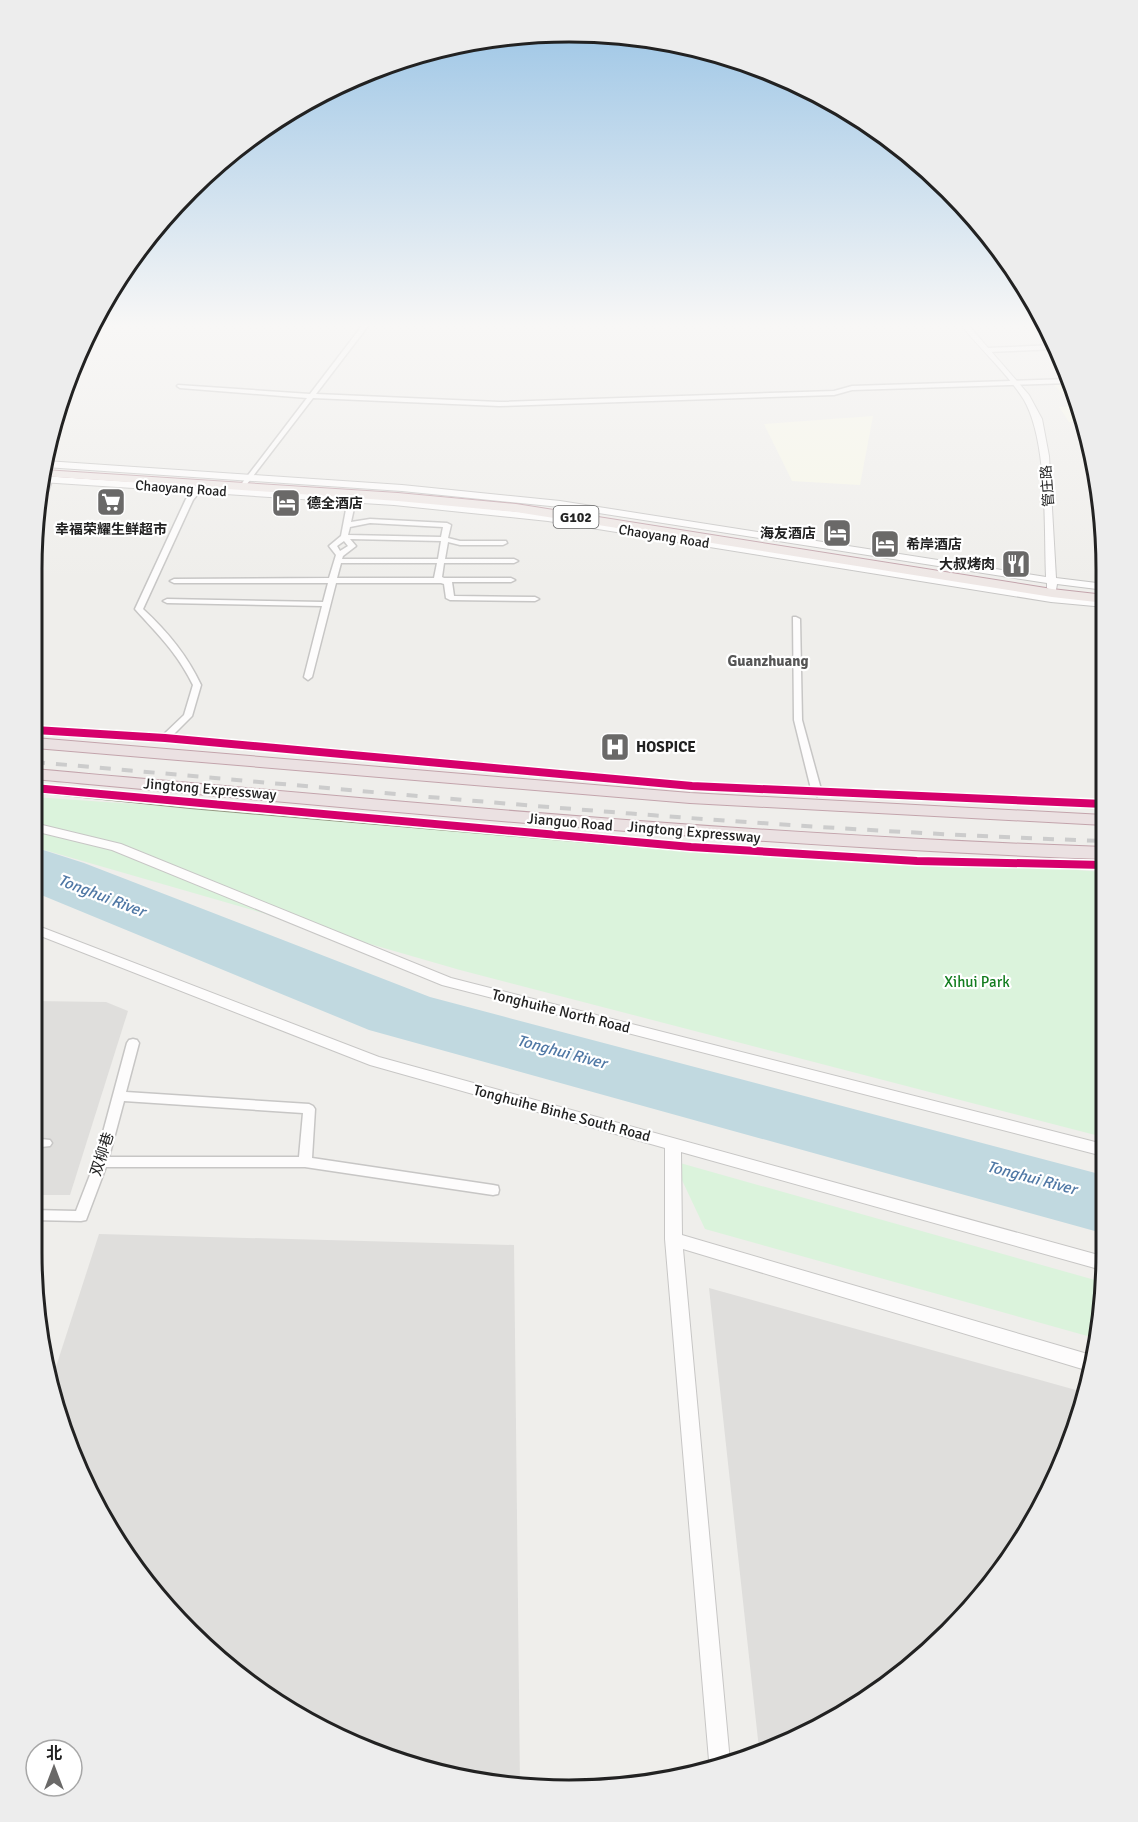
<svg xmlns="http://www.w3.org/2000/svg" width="1138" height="1822" font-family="Signika,'Noto Sans SC',sans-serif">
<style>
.residential{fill:#dfdedc}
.education{fill:#f7f7e8}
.park{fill:#dbf3dc}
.water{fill:#c1d9e0}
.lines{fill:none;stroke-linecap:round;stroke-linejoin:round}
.minor-casing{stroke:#c7c6c5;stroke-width:3}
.tertiary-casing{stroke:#c7c6c5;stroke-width:2}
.secondary-casing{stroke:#969983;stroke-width:2}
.trunk-casing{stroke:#c3a4ac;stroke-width:2}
.motorway-casing{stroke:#c3a4ac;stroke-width:2}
.minor{fill:#fdfcfc;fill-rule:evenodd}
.tertiary{fill:#fdfcfc;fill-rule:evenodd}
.secondary{fill:#f3f4ee;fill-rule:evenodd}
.trunk{fill:#eee7e5;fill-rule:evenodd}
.motorway{fill:#ebe1e2;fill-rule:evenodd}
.rail{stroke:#ccc;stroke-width:4;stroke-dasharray:11 11;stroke-linecap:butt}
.cycleway-casing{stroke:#fff;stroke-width:11}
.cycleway{stroke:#d6006c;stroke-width:8}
.labels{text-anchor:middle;stroke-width:4.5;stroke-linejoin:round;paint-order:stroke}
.far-street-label{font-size:14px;fill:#222;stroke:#fff}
.far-poi-label{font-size:14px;font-weight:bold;fill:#222;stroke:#fff;text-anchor:start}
.shield{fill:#fff;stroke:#646464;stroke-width:1.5}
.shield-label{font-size:14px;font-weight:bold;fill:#222}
.far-quarter-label{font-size:15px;font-weight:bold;fill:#555;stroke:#fff}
.poi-label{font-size:15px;font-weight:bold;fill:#222;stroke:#fff;text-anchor:start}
.street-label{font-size:15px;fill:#222;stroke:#fff}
.park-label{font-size:15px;fill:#137d1f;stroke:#fff}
.water-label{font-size:16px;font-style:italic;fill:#5078a5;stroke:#fff}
.rim{fill:none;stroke:#222;stroke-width:3}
</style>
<rect width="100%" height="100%" fill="#efeeeb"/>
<g class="residential">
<path d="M 33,1001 L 106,1002 L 128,1011 L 70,1195 L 32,1195 Z"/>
<path d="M 99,1234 L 514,1245 L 520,1786 L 396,1762 L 242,1679 L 122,1552 L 60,1425 L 52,1379 Z"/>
<path d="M 709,1288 L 1083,1392 L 1066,1458 L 995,1580 L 867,1700 L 759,1749 Z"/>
</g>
<g class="education">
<path d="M 1071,384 L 1085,421 L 1069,422 L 1059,407 L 1075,406 L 1053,384 Z"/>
<path d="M 873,416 L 860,485 L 792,481 L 764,424 Z"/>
</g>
<g class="park">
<path d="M 34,797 L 1104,872 L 1103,1137 L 460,970 L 34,847 Z"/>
<path d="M 673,1161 L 1102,1282 L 1102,1323 L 1098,1339 L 705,1229 Z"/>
</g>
<path class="water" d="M 34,847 L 84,863 L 430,997 L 1103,1175 L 1102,1233 L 369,1030 L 34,892 Z"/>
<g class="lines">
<g class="minor-casing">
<g id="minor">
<path d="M 362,326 L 368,326 L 316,394 L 499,402 L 834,391 L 852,386 L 1069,379 L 1070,383 L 852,390 L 834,395 L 499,406 L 313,398 L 240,493 L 236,493 L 236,491 L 307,398 L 180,388 L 177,386 L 178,385 L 310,394 Z"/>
<path d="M 1056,345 L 1058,349 L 987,352 L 984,350 L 987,348 Z"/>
<path d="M 47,479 L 52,480 L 40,514 L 36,516 L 36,505 Z"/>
<path d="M 198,488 L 201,490 L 193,500 L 143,609 C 167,631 187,655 201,685 L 192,716 L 168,740 L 162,740 L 160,738 L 162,736 L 184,715 L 193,685 C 176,651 159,636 135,609 L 186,499 Z"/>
<path d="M 352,497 L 356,499 L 351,522 L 370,519 L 447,523 L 451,525 L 448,538 L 460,541 L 506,541 L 507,543 L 503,545 L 460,545 L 448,542 L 445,559 L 514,559 L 518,561 L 514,563 L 444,563 L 442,577 L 444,578 L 511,578 L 515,580 L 511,582 L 452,582 L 454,596 L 535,597 L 539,599 L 535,601 L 450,600 L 446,598 L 444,584 L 441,583 L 336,583 L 312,677 L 308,680 L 304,677 L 322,606 L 167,603 L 163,601 L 167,599 L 323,602 L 328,583 L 174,583 L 170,581 L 174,579 L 329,578 L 336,555 L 329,546 L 341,536 L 348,499 ZM 370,523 L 443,527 L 441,537 L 348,535 L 350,527 ZM 350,539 L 441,541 L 438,559 L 342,559 L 343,556 L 356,546 ZM 344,541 L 348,546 L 340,551 L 337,546 ZM 341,563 L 437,563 L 434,578 L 337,578 Z"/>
<path d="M 793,617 L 796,617 L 800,619 L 802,720 L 822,793 L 817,796 L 812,793 L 794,720 Z"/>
<path d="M 133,1039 L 137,1040 L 139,1043 L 126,1092 L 309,1104 L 313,1106 L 315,1109 L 312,1158 L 493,1185 L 498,1186 L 499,1190 L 498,1194 L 493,1195 L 305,1167 L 106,1167 L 86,1220 L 81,1221 L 32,1220 L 32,1210 L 76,1211 L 95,1162 L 127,1043 L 129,1040 ZM 124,1101 L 303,1113 L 299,1157 L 109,1157 Z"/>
<path d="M 32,1138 L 50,1140 L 52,1143 L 50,1146 L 32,1148 Z"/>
</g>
</g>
<g class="tertiary-casing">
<g id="tertiary">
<path d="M 962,326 L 969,326 L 1029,395 L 1042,419 L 1049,456 L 1056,578 L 1105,584 L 1105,590 L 1057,584 L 1056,590 L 1052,591 L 1047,588 L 1047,583 L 560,507 L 402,491 L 45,467 L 46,461 L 402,485 L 560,501 L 1046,577 C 1044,528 1048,442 1024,400 C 1008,374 981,350 962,326 Z"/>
<path d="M 42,476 L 394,499 L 548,515 L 1051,596 L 1105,601 L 1105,607 L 1051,602 L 548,521 L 394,505 L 41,482 Z"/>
<path d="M 34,823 L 121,844 L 451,978 L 1103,1144 L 1103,1156 L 442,985 L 112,850 L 34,831 Z"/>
<path d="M 33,924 L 379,1057 L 1102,1256 L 1102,1270 L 681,1152 L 682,1235 L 1091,1355 L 1093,1356 L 1089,1371 L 683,1249 L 730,1762 L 710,1772 L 665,1239 L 665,1148 L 370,1065 L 33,933 Z"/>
</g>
</g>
<g class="secondary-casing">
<g id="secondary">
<path d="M 35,726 L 165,734 L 692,782 L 1104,800 L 1104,808 L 692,790 L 165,742 L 35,734 Z"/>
<path d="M 34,784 L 190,800 L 691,843 L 917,857 L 1104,861 L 1104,869 L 917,865 L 691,851 L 190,808 L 34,792 Z"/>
</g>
</g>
<g class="trunk-casing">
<path id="trunk" d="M 44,470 L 398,493 L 516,504 L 1052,589 L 1105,595 L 1105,603 L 1052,597 L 516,512 L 398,501 L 43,476 Z"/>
</g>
<g class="motorway-casing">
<g id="motorway">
<path d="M 35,738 L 690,793 L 1104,815 L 1104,825 L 690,803 L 35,748 Z"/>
<path d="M 34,769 C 391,801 746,835 1104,847 L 1104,859 C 746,846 391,812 34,779 Z"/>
</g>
</g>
<use href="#minor" class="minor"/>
<use href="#tertiary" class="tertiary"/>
<use href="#secondary" class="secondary"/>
<use href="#trunk" class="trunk"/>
<use href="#motorway" class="motorway"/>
<path class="rail" d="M 34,762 C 391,793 746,829 1104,841"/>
<g class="cycleway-casing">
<g id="cycleway">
<path d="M 35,730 L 165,738 L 692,786 L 1104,804"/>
<path d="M 34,788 L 691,847 L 917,861 L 1104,865"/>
</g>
</g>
<use href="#cycleway" class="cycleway"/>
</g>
<linearGradient id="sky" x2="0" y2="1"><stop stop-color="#98c3e5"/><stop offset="0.56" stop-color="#f8f7f6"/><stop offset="1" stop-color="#f8f7f6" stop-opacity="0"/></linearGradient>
<rect width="1138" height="581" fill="url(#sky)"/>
<defs>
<g id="supermarket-square" transform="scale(1.5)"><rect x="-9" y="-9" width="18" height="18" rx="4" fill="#6a6968" stroke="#fff"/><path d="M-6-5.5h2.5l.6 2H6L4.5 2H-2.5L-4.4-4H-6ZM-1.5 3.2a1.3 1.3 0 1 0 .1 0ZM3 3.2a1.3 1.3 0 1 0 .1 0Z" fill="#fff"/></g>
<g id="hotel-square" transform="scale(1.5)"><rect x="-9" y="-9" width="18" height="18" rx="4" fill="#6a6968" stroke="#fff"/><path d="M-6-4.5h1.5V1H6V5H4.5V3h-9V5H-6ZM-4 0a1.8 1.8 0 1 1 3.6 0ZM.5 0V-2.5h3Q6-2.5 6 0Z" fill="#fff"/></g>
<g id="restaurant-square" transform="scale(1.5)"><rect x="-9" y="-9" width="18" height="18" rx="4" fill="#6a6968" stroke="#fff"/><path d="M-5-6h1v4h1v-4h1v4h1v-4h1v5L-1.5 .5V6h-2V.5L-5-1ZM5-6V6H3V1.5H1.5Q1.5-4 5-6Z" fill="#fff"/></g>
<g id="hospital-square" transform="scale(1.5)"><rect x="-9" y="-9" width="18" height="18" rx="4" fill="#6a6968" stroke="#fff"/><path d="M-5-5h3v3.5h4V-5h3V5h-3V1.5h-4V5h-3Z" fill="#fff"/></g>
</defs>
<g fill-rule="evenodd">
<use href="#supermarket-square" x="111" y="502"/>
<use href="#hotel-square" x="286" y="503"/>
<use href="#hotel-square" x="837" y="533"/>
<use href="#hotel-square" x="885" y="544"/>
<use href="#restaurant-square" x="1016" y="564"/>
<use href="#hospital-square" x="615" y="747"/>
</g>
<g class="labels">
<g class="far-street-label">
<text transform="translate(1047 486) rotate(-94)" y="5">管庄路</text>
<text transform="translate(181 488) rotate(4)" y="5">Chaoyang Road</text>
<text transform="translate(664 536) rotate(9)" y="5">Chaoyang Road</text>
</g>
<g class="far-poi-label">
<text x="307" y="508">德全酒店</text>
<text x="111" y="534" text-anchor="middle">幸福荣耀生鲜超市</text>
<text x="816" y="538" text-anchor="end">海友酒店</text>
<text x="906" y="549">希岸酒店</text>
<text x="995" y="569" text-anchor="end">大叔烤肉</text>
</g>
<rect class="shield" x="553.5" y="506" width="45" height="22" rx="4.5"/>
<g class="shield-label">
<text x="576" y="522">G102</text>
</g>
<g class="far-quarter-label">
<text x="768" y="666">Guanzhuang</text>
</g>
<g class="poi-label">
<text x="636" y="752">HOSPICE</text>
</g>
<g class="street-label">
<text transform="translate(210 789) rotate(5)" y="5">Jingtong Expressway</text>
<text transform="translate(570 822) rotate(5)" y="5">Jianguo Road</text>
<text transform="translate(694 832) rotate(5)" y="5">Jingtong Expressway</text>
<text transform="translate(561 1011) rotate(14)" y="5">Tonghuihe North Road</text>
<text transform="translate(562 1113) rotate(15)" y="5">Tonghuihe Binhe South Road</text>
<text transform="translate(102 1154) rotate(-72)" y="5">双柳巷</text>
</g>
<g class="park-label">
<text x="977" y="987">Xihui Park</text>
</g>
<g class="water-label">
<text transform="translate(102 895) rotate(21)" y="6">Tonghui River</text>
<text transform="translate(562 1051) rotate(15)" y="6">Tonghui River</text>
<text transform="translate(1032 1177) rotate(15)" y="6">Tonghui River</text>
</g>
</g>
<path d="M0 0H1138V1822H0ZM569 42H569A527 527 0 0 1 1096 569V1253A527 527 0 0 1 569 1780H569A527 527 0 0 1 42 1253V569A527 527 0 0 1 569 42Z" fill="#ededed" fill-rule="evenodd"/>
<path class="rim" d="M569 42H569A527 527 0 0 1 1096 569V1253A527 527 0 0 1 569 1780H569A527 527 0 0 1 42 1253V569A527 527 0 0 1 569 42Z"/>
<g transform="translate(54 1768)"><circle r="28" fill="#ffffff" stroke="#a7a7a7" stroke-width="1.5"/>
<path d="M0-4.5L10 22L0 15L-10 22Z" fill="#6a6968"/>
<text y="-9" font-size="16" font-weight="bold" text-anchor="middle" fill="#222222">北</text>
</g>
</svg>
